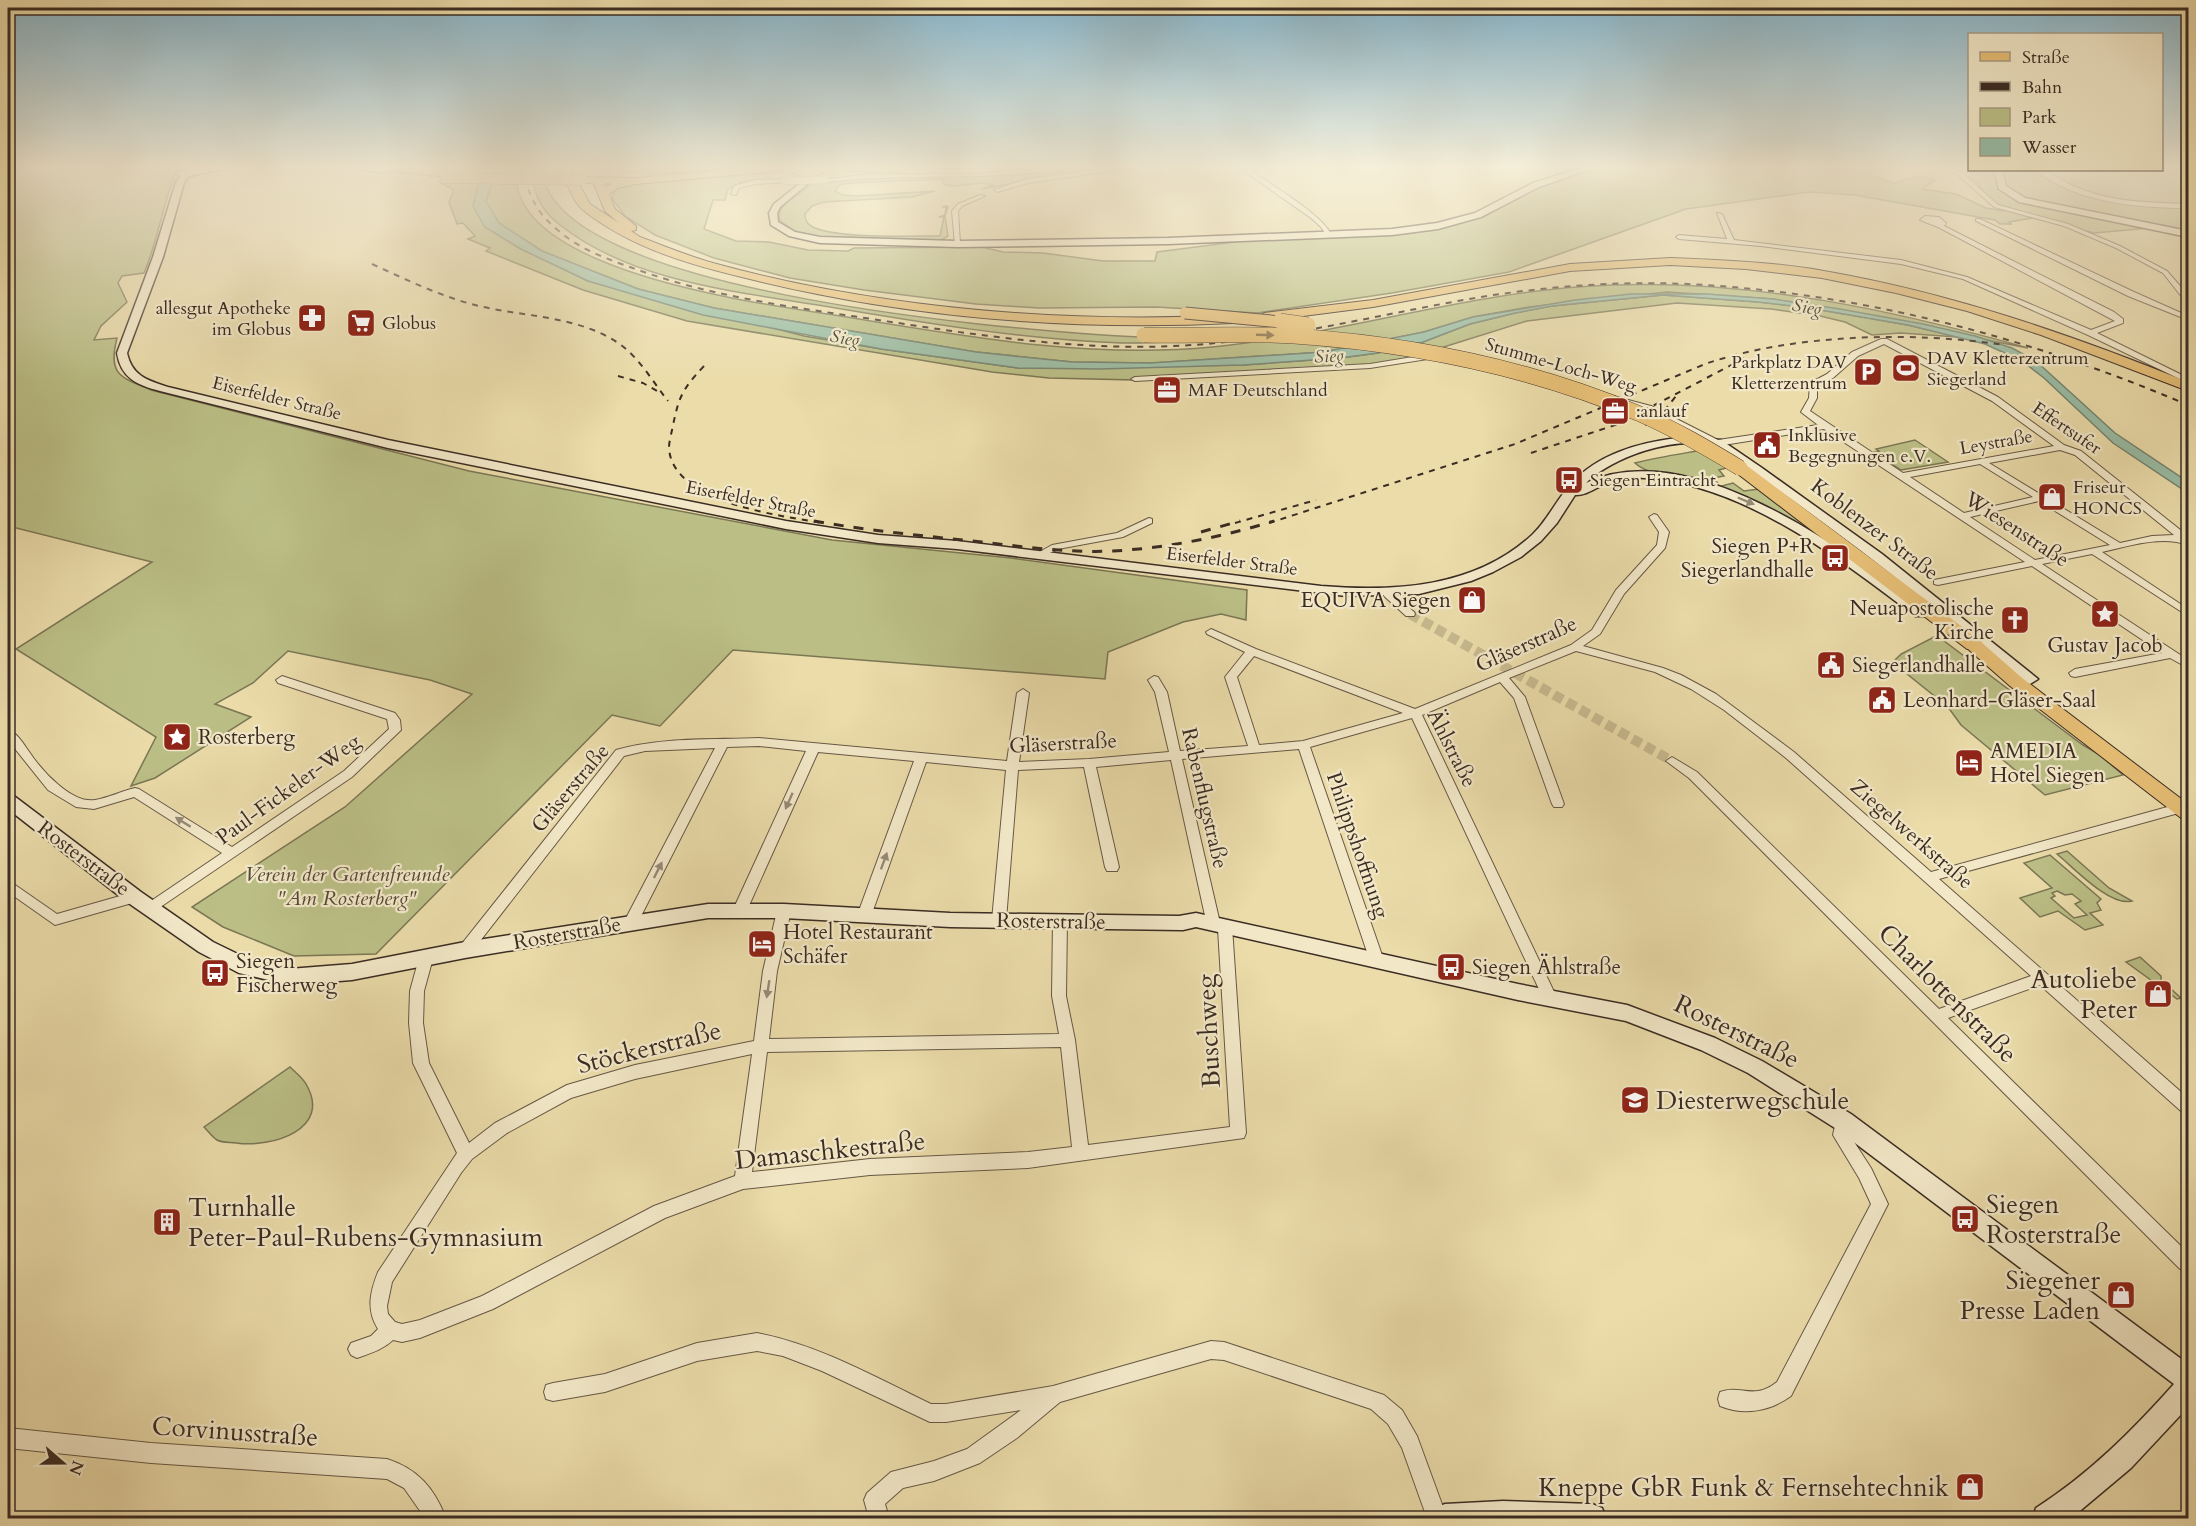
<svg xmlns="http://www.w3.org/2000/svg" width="2196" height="1526" font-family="Cardo,serif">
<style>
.green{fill:#bbbf86;stroke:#7b7654;stroke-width:1.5;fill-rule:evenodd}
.water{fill:#99bca4;stroke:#738270;stroke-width:1.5}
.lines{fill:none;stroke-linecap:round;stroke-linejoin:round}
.street-tunnel{stroke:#c8b98f;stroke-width:10;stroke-dasharray:10 5;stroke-linecap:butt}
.street-casing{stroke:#675845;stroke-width:2}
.secondary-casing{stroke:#3b2c23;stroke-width:3}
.primary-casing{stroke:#3b2c23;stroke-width:2}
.highway-casing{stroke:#3b2c23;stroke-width:2}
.street{fill:#f2e8c8;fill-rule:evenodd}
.secondary{fill:#f2e8c8;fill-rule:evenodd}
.primary{fill:#e6be75;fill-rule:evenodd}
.highway{fill:#e6be75;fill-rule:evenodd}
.rail-far1{stroke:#3b2c23;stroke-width:2;stroke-dasharray:6 6;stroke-linecap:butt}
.rail{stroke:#3b2c23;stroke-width:3;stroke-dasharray:10 10;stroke-linecap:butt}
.street-bridge-casing{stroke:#675845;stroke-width:8;stroke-linecap:butt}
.primary-bridge-casing{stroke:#3b2c23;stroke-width:11;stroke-linecap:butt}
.highway-bridge-far1-casing{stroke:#3b2c23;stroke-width:13;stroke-linecap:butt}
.highway-bridge-casing{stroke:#3b2c23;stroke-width:16;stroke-linecap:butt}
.street-bridge{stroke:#f2e8c8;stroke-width:7}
.primary-bridge{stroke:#e6be75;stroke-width:10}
.highway-bridge-far1{stroke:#e6be75;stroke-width:11}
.highway-bridge{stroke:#e6be75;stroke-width:15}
.oneway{fill:#886e48}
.oneway2{fill:#968a76}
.labels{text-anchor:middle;stroke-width:4.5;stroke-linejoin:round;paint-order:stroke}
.far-water-label{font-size:18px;font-style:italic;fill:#525043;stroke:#f2e8c8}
.far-poi-label{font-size:18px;fill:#3b2c23;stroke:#f2e8c8;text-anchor:start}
.far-street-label{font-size:18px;fill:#3b2c23;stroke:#f2e8c8}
.street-label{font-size:21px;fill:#3b2c23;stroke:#f2e8c8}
.poi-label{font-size:21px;fill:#3b2c23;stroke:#f2e8c8;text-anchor:start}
.park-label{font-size:21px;font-style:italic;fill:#554937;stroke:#f2e8c8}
.near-poi-label{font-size:26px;fill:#3b2c23;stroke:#f2e8c8;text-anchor:end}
.near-street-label{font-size:26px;fill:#3b2c23;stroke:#f2e8c8}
</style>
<rect width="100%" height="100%" fill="#ebdcaa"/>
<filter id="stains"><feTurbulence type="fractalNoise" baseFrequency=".00333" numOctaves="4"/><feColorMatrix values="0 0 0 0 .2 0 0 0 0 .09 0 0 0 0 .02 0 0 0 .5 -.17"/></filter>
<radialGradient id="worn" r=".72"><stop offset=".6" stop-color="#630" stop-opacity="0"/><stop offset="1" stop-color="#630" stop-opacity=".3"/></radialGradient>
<g class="green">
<path d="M 8,166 L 178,166 C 163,201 159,238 144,273 L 122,276 L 118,283 L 127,302 L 101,326 L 94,340 L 117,338 C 108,374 119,377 151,390 L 469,471 L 832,540 L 1011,558 L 1247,590 L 1246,620 L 1221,614 L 1183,622 L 1108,652 L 1105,679 L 733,650 L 660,726 L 612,715 L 376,954 L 294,956 L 223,927 L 192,907 L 345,807 L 472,694 L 430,680 L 288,651 L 253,683 L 215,704 L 251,717 L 155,778 L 131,786 L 156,737 L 16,649 L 152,562 L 8,526 Z"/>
<path d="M 418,166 L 483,166 L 473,206 L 485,227 L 521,249 L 588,281 L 804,336 L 881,349 L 1018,368 L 1243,365 L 1340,358 L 1378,353 L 1423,342 L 1470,324 L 1515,313 L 1552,306 L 1663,295 L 1758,302 L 1809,308 L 1908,325 L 1957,337 L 1901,333 L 1872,335 L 1845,322 L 1820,316 L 1771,309 L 1677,303 L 1527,321 L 1399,361 L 1370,366 L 1135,380 L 1049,378 L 992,372 L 687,321 L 583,290 L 486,251 L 490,248 L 468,239 L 475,236 L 463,223 L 457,224 L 449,202 L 454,190 L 439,182 L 444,172 Z"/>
<path d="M 497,166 L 517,166 C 499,272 770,305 840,316 C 963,336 1087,359 1212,347 C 1346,334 1477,289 1613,285 C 1754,280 1893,310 2028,348 L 1773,299 L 1667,292 L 1529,307 L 1473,317 L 1424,332 L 1324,352 L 1151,363 L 1072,362 L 976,352 L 714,308 L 638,289 L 542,251 L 498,223 L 486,201 Z"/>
<path d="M 530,166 L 543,166 C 537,291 1011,329 1103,335 C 1142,338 1181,338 1221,339 C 1188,340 1154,344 1121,343 C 1019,339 918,322 818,305 C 732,291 631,281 560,225 C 538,208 534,192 530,166 Z"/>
<path d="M 608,166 L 746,166 C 718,169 628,181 608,166 Z"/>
<path d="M 848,166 L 956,166 L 944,175 L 841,171 L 833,174 L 827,183 L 871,176 L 984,176 L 1024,175 L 1084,166 L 1134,166 L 1020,182 L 982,189 L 993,185 C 976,179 960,190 943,184 L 942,179 L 851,183 L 839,185 L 835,191 L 843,195 L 857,196 L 935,191 L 912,197 L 824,202 L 812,206 L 805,214 C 805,219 806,223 811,226 C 832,239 913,236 940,236 L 944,217 L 939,217 L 945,215 L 946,207 L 942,207 L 946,206 L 948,207 L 945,216 L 948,236 L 941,240 L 821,238 L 798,233 L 780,221 C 773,199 811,196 813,176 L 827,169 Z"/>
<path d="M 1609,166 L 1853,166 L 1852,169 L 1894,183 L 1917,176 L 1935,180 L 1922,189 L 1956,194 L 1986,208 L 2004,211 L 1991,202 L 1976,181 L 1946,166 L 1969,166 L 1970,170 L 2162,170 L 2162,166 L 2188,166 L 2188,238 L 2150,228 L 2094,233 L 2032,218 L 2009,222 L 2011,224 L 2000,224 L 1995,220 L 1855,195 L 1809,192 L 1686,209 L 1509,272 L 1392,293 L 1257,313 L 1156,307 L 1039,308 L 976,304 L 864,290 L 790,278 L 714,258 L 655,235 L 625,216 L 612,198 L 615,188 L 632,184 L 768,173 L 769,179 L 741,182 L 728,189 L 725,200 L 713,200 L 704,229 L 736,241 L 769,242 L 808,250 L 848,251 L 854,248 L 982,247 L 1003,252 L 1043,253 L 1103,261 L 1155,261 L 1157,252 L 1250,240 L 1398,234 L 1449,226 L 1484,217 L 1525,193 L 1558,179 Z"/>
<path d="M 1915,440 L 1948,462 L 1901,470 L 1874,452 L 1879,451 L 1876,449 Z"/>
<path d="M 1703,450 L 1730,467 L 1719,470 L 1724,476 L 1713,478 L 1717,482 L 1713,483 L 1718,487 L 1733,483 L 1744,491 L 1759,489 L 1827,541 C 1780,512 1735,497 1683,478 C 1667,473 1648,475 1635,463 C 1658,457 1680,454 1703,450 Z"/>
<path d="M 1934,637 L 1940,638 L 2083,745 L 2100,755 L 2123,775 L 2045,795 L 1961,725 L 1948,707 L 1896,665 L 1895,660 L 1901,654 Z"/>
<path d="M 2067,851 L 2109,888 L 2132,901 C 2110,907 2074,868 2057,854 Z"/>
<path d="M 2050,855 L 2101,899 L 2097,903 L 2101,910 L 2090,913 L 2103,925 L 2085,930 L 2058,911 L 2040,917 L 2020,898 L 2052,888 L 2024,863 ZM 2057,891 L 2065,895 L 2072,894 L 2081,901 L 2075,904 L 2087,915 L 2074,918 L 2051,898 L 2055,896 L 2052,893 Z"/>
<path d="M 2140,957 L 2161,976 L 2161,980 L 2181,998 L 2177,999 L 2126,962 Z"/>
<path d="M 290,1067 C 295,1072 302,1077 306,1084 C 333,1130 271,1148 236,1143 C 231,1142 222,1143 217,1140 C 213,1138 208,1131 204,1127 Z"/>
</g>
<path class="water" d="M 483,166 L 497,166 L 486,201 L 499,223 L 542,251 L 638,289 L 714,308 L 976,352 L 1072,362 L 1151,363 L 1324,352 L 1424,332 L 1473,317 L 1575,300 L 1631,294 L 1707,294 L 1773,299 L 1840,309 L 1923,324 L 1975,336 L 2012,348 L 2036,361 L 2115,433 L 2188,482 L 2188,493 L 2113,443 L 2044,378 L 2022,361 L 1985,344 L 1908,325 L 1809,308 L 1758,302 L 1663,295 L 1552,306 L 1515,313 L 1470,324 L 1423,342 L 1378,353 L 1340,358 L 1243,365 L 1100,369 L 1018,368 L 881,349 L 703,315 L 588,281 L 521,249 L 485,227 L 473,206 Z"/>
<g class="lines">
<path class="street-tunnel" d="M 1410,614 L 1672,761"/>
<g class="street-casing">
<g id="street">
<path d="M 1058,166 L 1077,166 C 1062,172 1043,172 1027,173 C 960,180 892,174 825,182 L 822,180 L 860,175 L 978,174 Z"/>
<path d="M 1127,166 L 1146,166 L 1028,183 L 997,192 L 994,190 L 1027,179 Z"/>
<path d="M 1237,166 L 1262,166 L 1250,170 C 1267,182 1329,219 1331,236 L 1327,236 L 1321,227 L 1311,218 Z"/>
<path d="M 1938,166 L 1948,166 L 1962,173 L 1998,205 L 2068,224 L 2120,246 L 2167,271 L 2188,295 L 2188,301 L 2185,301 L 2163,273 L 2116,248 L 2064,226 L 1994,207 L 1958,175 Z"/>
<path d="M 2035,170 C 2047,169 2062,181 2073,186 C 2109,202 2149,203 2188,204 L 2188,208 C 2137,208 2077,203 2035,170 Z"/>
<path d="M 785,179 L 787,182 L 755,184 L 739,188 L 736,195 L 731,194 L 734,186 L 755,180 Z"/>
<path d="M 980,195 L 985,196 L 962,206 L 958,211 L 960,244 L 955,245 L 952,211 L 958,204 Z"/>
<path d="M 1717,213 L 1722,214 L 1734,240 L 1901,260 L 1967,277 L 2091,330 L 2115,321 L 1938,227 L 1920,220 L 1925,216 L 1939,217 L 1946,223 L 1944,226 L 2114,312 L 2123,319 L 2123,323 L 2097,333 L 2188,378 L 2188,383 L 2088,335 L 1963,279 L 1901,264 L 1761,246 L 1679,239 L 1676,237 L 1679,235 L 1727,239 Z"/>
<path d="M 1976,219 L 1980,219 L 2134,292 L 2188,316 L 2188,320 L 2128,296 L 1976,221 Z"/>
<path d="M 2182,256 L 2188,256 L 2188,260 L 2182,258 Z"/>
<path d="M 1881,339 L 1887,339 L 1998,397 L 2064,445 L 2081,451 L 2188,536 L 2188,545 C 2162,535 2129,546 2102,552 L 2188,609 L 2188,616 L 2092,554 L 2042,564 L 2188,660 L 2188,668 L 2170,658 L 2075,677 L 2071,676 L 2069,673 L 2075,669 L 2162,653 L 2032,566 L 1938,585 L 1934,584 L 1934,580 L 2025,562 L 1824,429 L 1717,446 L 1645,410 L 1609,398 L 1613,396 L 1651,406 L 1718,440 L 1818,425 L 1801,412 L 1809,398 L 1810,383 L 1827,374 L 1852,352 ZM 1884,344 L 1992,401 L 2054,446 L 1903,473 L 1810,411 L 1817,398 L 1817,386 L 1833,378 L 1858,356 ZM 2060,450 L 2075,455 L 2174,535 L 2152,536 L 2120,543 L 1989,463 ZM 1980,464 L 2033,497 L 1964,513 L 1910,477 ZM 2039,501 L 2110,545 L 2035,560 L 1970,517 Z"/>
<path d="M 1431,354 L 1435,356 L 1434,358 L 1370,368 L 1135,381 L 1131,379 L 1135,377 L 1370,364 Z"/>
<path d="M 1654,514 L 1657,515 L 1669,532 L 1665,548 L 1624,594 L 1600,634 L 1583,646 L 1663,668 L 1681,675 L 1716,694 L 1794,752 L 1931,872 L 2182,803 L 2186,805 L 2188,808 L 2186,811 L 1939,879 L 2188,1098 L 2188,1114 L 2182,1112 L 2040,985 L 1948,1018 L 2188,1253 L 2188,1271 L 2180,1269 L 1689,778 L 1666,761 L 1672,757 L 1697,772 L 1939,1009 L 2031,976 L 1786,758 L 1724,710 L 1691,689 L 1655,672 L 1576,651 L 1509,678 L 1525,697 L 1564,804 L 1562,807 L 1554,807 L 1552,804 L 1514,698 L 1500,682 L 1422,715 L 1557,998 L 1555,1002 L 1550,1004 L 1545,1002 L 1412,718 L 1310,747 L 1383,958 L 1381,962 L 1376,964 L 1371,962 L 1369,958 L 1299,749 L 1182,759 L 1220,923 L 1225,922 L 1230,923 L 1232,927 L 1246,1133 L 1244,1138 L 1028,1168 L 870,1175 L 743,1189 L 665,1218 L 493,1309 L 420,1338 L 402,1342 L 393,1340 C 382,1350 371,1353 357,1358 L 351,1355 L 348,1349 L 351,1343 L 371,1336 L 378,1329 C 366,1310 370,1292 378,1272 L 457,1153 L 413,1063 L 409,1023 L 410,991 L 419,958 L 421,954 L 426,952 L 431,954 L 433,958 L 424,991 L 423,1023 L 429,1063 L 469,1143 L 495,1123 L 567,1085 L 635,1065 L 754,1041 L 763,971 L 777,911 L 779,907 L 784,906 L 789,907 L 791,911 L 777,971 L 769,1039 L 1059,1034 L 1052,996 L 1053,921 L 1055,917 L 1060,916 L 1065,917 L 1067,921 L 1066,996 L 1075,1040 L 1088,1145 L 1230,1127 L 1218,929 L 1209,929 L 1207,925 L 1171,760 L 1096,767 L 1119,867 L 1117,871 L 1107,871 L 1105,867 L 1084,767 L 1018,770 L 1006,920 L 1004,924 L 999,925 L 994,924 L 992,920 L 1006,770 L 926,762 L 871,916 L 869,920 L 864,921 L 859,920 L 857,916 L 914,761 L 818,752 L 747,910 L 745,914 L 740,915 L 735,914 L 733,910 L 806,751 L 759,746 L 727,747 L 636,926 L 631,927 L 626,926 L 624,922 L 715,748 L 645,751 L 624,756 L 470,954 L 465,956 L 460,954 L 458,950 L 460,946 L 616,750 C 662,737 712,740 759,738 L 1007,761 L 1017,693 L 1023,689 L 1029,693 L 1019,762 L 1089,759 L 1169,752 L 1155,692 L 1148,680 L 1154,676 L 1158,677 L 1167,692 L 1180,751 L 1248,746 L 1225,677 L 1245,652 L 1207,634 L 1206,632 L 1211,629 L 1256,649 L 1415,709 L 1571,645 L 1592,630 L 1616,590 L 1657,545 L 1659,532 L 1649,517 ZM 1254,656 L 1403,713 L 1303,741 L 1259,745 L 1237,677 ZM 1061,1047 L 1072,1147 L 1028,1152 L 870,1159 L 752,1172 L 767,1052 ZM 752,1054 L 735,1176 L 654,1206 L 482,1296 L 420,1320 L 402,1324 L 395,1322 L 388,1314 L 387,1306 L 392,1282 L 461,1173 L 472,1159 L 507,1133 L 571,1098 L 635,1079 Z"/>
<path d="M 1149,518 L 1152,519 L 1152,523 L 1123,537 L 1058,549 L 1039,558 L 1034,555 L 1052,545 L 1117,533 Z"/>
<path d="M 1388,591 L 1392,592 L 1414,612 L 1415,614 L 1414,616 L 1406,616 L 1384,596 L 1383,594 Z"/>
<path d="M 282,676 L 395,713 L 400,720 L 401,730 L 352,777 L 153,912 L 148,911 L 146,907 L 148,903 L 222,853 L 134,797 L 94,809 L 76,807 L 48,790 L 8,740 L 8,730 C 18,733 24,745 30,753 C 42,771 72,804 95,800 C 108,798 122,791 135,788 L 139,789 L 232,847 L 344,771 L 389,729 L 387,719 L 278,683 L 276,680 Z"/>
<path d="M 8,880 L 57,914 L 134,892 L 139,893 L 141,897 L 139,901 L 55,925 L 8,892 Z"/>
<path d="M 1843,1114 L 1849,1116 L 1851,1121 L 1849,1134 L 1871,1168 L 1888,1204 L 1791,1396 C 1770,1411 1745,1416 1720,1406 L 1718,1399 L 1720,1392 C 1741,1384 1753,1401 1777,1382 L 1871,1204 L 1859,1178 L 1833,1135 L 1837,1116 Z"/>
<path d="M 757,1333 C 819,1345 875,1377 931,1404 L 946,1404 L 1053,1386 L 1211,1341 L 1224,1342 L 1384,1395 L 1402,1410 L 1417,1436 L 1447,1518 L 1427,1518 L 1402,1448 L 1388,1424 L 1371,1409 L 1224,1360 L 1211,1359 L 1060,1402 L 1017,1438 L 980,1463 L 934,1481 L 903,1488 L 885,1504 L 889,1518 L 869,1518 L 864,1500 L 867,1493 L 891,1472 L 934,1461 L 967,1449 L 1021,1410 L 946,1422 L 930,1422 L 822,1371 L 783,1356 L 757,1351 L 697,1361 L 605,1392 L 553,1401 L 546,1399 L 544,1392 L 546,1385 L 553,1383 L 605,1374 L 697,1343 Z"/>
<path d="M 8,1428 L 151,1443 L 387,1459 C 418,1469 434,1488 446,1518 L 425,1518 L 404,1488 L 387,1479 L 151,1463 L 8,1448 Z"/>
</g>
</g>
<g class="secondary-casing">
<g id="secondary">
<path d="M 203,166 L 204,169 L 238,166 L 189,176 L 184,183 L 163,257 L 127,353 C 132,376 147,380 168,387 L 388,440 L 786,521 L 878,535 L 957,541 L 1321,586 C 1394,592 1475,588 1532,535 C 1548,520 1556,500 1571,484 C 1598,454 1638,443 1677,438 L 1676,431 L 1664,418 L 1670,415 L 1686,428 L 1689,438 L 1721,440 L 1762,468 L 1882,554 L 2038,679 L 2030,684 L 2025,682 C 1944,615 1863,550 1777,489 C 1763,480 1727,450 1713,446 C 1676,435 1612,457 1586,483 C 1691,434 1844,550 1925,610 L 1927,613 L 1925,616 L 1915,616 C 1838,558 1745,485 1645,478 C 1631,477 1618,478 1605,484 C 1595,488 1585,496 1575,495 L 1557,523 L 1541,541 L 1521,557 L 1493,572 L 1471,581 L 1419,594 L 1346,596 L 957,549 L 878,543 L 786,529 L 388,448 L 160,391 C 137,385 121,378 117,353 L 153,257 L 176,182 L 181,176 L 176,173 L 188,167 Z"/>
<path d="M 342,166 L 367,166 L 388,171 L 384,173 Z"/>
<path d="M 795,166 L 803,166 L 811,181 L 780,207 L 777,213 L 778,222 L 795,232 L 820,237 L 957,241 L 1168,238 L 1392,229 L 1437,223 L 1475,213 L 1533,183 L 1587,166 L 1600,166 L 1539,187 L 1481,217 L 1438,229 L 1392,235 L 1168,244 L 957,247 L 820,243 L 789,236 L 771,225 L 769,213 L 774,204 L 803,181 Z"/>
<path d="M 1994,170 L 2002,170 L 2006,186 L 2025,198 L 2188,231 L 2188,237 L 2019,202 L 1999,189 Z"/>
<path d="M 8,794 L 14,796 L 141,892 L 213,942 L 250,960 L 289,969 L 352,964 L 465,942 L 708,904 L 784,904 L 950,913 L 1179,916 L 1196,913 L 1518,984 L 1627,1005 L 1715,1038 L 1762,1061 L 1851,1114 L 2188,1364 L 2188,1407 L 2131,1468 L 2075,1515 L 2069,1518 L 2033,1518 L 2036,1508 C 2089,1474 2132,1431 2174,1384 L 1835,1128 L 1748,1073 L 1701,1050 L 1626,1021 L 1518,1000 L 1196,927 L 1183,930 L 950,927 L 784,918 L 708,918 L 465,958 L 352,980 L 289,985 L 239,973 L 199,952 L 127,902 L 8,809 Z"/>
<path d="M 1503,1501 L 1592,1504 L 1602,1508 L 1606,1518 L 1431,1518 L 1435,1508 L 1445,1504 Z"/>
</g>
</g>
<g class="primary-casing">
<g id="primary">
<path d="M 387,166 L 447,171 L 451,174 L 447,177 L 391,171 L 381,173 L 381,169 Z"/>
<path d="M 769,166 L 805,166 L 796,169 L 802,171 L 812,166 L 843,166 L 810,177 L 790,173 L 790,170 L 636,184 L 583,183 L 579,180 L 583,177 L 636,178 Z"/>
<path d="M 1974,640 L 1980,641 L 2022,678 L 2188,804 L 2188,820 L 2181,818 L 2010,686 L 1968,649 L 1966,645 Z"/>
</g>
</g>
<g class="highway-casing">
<g id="highway">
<path d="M 386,166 L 402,166 L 386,170 Z"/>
<path d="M 409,166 L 424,166 L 436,173 L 431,176 Z"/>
<path d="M 559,166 L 569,166 L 590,204 L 619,223 L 605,211 L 594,184 L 590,180 L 599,178 L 606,187 L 615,182 L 640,179 L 640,183 L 618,188 L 609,194 L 615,209 L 636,226 L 636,230 L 631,231 L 640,237 C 664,246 688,256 713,263 C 877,308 1063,324 1233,315 L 1239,319 L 1233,323 C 1074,331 909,318 754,280 C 694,266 632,249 583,210 C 572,201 566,179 559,166 Z"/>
<path d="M 1670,258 C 1721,260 1773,262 1824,271 C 1950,293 2070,334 2188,382 L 2188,391 L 2041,335 L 1967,311 L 1896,293 L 1822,278 L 1746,269 L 1670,265 L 1570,271 L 1373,307 L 1264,321 L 1258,317 L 1264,313 L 1373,300 L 1570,264 Z"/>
<path d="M 1740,463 L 1746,465 L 1981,641 L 1983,645 L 1981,649 L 1967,649 L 1734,471 L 1732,468 L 1734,465 Z"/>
</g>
</g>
<use href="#street" class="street"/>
<use href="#secondary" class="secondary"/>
<use href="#primary" class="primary"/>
<use href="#highway" class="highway"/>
<g class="rail-far1">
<path d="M 521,166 C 530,196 534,211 560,232 C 579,248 606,259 630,267 C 702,294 777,305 852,316 C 965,333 1078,353 1193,345 C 1292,338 1389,312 1487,296 C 1553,286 1620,281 1688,284 C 1862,293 2028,337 2188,405"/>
<path d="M 372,264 C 407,280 442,297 479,306 C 525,317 581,316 621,345 C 640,359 653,382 668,401"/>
<path d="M 704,366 C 681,391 679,396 672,430 C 671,435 669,442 669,448 C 672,503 782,516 823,523"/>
<path d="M 618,376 L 643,383 L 657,391"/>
<path d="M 1645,425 L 1660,416 L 1676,396"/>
<path d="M 1531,453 L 1618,424 L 1745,358"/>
<path d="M 1235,523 L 1316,500"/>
<path d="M 1269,523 L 1515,444 L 1705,364 C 1793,334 1912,331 2004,345"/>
</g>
<g class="rail">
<path d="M 814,521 C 870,531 926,536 982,542 C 1025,547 1069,553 1113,551 C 1167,548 1222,537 1274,521"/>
<path d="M 1201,532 L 1240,521"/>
</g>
<g class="street-bridge-casing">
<path id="street-bridge" d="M 785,181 L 825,180"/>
</g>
<g class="primary-bridge-casing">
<path id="primary-bridge" d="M 445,178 L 583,180"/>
</g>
<g class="highway-bridge-far1-casing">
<path id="highway-bridge-far1" d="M 1185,313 L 1292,323"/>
</g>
<g class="highway-bridge-casing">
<g id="highway-bridge">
<path d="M 1280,321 L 1308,325"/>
<path d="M 1144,335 C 1194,336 1244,333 1294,336 C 1412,344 1531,368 1640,414 C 1675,429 1707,448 1740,468"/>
</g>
</g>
<use href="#street-bridge" class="street-bridge"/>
<use href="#primary-bridge" class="primary-bridge"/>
<use href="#highway-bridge-far1" class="highway-bridge-far1"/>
<use href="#highway-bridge" class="highway-bridge"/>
</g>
<defs><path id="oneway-solid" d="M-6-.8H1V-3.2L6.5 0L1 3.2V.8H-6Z" transform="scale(1.5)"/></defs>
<use class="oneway" href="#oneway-solid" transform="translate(1265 335) rotate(2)"/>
<g class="oneway2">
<use href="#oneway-solid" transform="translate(1746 501) rotate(23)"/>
<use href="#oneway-solid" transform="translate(789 801) rotate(114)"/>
<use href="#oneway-solid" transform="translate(183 822) rotate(-148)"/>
<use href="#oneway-solid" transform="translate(884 861) rotate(-70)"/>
<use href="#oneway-solid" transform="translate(658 870) rotate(-63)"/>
<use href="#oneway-solid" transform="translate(768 989) rotate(99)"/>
</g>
<linearGradient id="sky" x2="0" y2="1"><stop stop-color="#88b7cd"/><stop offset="0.44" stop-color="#f6efd9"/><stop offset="1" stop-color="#f6efd9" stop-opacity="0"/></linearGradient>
<rect width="2196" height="380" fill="url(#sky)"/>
<defs>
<g id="pharmacy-square" transform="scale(1.5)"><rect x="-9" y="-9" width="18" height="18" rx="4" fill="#8f2418" stroke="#f2e8c8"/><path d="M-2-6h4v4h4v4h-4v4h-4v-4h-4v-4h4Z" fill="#fff"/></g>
<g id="supermarket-square" transform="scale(1.5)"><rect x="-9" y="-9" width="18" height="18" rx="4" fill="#8f2418" stroke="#f2e8c8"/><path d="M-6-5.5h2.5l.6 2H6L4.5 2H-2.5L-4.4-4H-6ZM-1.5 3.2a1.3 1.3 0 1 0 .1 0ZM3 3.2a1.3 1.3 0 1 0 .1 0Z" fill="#fff"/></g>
<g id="stadium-square" transform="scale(1.5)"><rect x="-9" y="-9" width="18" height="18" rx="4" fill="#8f2418" stroke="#f2e8c8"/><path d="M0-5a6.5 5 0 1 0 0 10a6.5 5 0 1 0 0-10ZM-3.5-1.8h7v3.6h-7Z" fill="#fff"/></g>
<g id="parking-square" transform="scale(1.5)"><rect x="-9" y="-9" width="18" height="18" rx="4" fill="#8f2418" stroke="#f2e8c8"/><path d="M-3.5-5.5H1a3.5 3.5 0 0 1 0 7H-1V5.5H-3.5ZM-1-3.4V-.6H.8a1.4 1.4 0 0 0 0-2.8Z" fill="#fff"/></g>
<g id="office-square" transform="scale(1.5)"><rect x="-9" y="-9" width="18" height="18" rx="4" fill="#8f2418" stroke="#f2e8c8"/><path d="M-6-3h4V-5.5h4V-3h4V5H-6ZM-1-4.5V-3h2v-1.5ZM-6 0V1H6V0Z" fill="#fff"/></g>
<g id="civic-square" transform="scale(1.5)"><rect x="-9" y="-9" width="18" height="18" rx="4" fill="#8f2418" stroke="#f2e8c8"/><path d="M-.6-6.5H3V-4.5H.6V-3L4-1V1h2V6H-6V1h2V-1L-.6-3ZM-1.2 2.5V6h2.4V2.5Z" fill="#fff"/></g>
<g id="bus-square" transform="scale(1.5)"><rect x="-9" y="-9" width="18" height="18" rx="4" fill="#8f2418" stroke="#f2e8c8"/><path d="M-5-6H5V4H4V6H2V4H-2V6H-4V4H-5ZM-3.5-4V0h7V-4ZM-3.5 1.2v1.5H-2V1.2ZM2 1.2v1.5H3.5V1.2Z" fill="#fff"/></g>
<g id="shop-square" transform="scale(1.5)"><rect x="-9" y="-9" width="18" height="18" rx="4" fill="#8f2418" stroke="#f2e8c8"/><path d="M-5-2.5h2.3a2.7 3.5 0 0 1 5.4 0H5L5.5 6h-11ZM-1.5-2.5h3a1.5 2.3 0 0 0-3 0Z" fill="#fff"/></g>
<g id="sight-square" transform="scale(1.5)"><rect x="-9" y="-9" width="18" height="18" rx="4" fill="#8f2418" stroke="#f2e8c8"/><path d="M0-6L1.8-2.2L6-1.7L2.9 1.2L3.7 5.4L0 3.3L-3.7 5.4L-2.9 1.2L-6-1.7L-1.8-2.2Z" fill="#fff"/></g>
<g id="church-square" transform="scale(1.5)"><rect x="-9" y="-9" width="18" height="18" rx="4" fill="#8f2418" stroke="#f2e8c8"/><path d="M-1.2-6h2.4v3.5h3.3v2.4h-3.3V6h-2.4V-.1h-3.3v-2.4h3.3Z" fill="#fff"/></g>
<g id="hotel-square" transform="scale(1.5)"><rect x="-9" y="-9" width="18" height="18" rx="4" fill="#8f2418" stroke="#f2e8c8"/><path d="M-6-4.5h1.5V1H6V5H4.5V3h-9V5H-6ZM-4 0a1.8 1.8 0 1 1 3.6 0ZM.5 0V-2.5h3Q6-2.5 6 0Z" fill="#fff"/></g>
<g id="school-square" transform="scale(1.5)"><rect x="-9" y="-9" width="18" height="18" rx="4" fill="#8f2418" stroke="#f2e8c8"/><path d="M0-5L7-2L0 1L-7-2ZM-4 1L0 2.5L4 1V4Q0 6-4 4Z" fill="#fff"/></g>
<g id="building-square" transform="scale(1.5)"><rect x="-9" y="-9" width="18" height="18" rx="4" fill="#8f2418" stroke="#f2e8c8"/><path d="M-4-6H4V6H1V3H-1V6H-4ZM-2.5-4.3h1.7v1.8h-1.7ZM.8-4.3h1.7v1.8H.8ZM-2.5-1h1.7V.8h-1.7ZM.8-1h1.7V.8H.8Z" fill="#fff"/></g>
</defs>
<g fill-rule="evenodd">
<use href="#pharmacy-square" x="312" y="318"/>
<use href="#supermarket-square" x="361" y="323"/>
<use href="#stadium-square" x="1906" y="368"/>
<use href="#parking-square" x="1868" y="372"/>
<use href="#office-square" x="1167" y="390"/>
<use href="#office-square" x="1615" y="411"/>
<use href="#civic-square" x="1767" y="445"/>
<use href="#bus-square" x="1569" y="480"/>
<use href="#shop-square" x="2052" y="497"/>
<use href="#bus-square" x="1835" y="558"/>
<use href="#shop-square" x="1472" y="600"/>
<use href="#sight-square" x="2105" y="614"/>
<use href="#church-square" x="2015" y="620"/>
<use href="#civic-square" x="1831" y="665"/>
<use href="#civic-square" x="1882" y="700"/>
<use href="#sight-square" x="177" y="737"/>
<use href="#hotel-square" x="1969" y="763"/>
<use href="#hotel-square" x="762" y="944"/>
<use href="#bus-square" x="1451" y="967"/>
<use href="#bus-square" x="215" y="973"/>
<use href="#shop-square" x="2158" y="994"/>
<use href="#school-square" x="1635" y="1100"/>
<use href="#bus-square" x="1965" y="1219"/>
<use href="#building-square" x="167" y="1222"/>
<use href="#shop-square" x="2121" y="1295"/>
<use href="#shop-square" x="1970" y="1487"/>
</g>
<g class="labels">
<g class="far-water-label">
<text transform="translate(1807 307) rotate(9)" y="6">Sieg</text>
<text transform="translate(845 338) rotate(9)" y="6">Sieg</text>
<text transform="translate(1329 356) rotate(-3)" y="6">Sieg</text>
</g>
<g class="far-poi-label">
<text x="291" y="314" text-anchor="end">allesgut Apotheke<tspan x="291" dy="21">im Globus</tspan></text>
<text x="382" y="329">Globus</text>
<text x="1927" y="364">DAV Kletterzentrum<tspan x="1927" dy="21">Siegerland</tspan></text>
<text x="1847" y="368" text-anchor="end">Parkplatz DAV<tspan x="1847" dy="21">Kletterzentrum</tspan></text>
<text x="1188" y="396">MAF Deutschland</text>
<text x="1636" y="417">:anlauf</text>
<text x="1788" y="441">Inklusive<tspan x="1788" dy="21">Begegnungen e.V.</tspan></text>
<text x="1590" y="486">Siegen Eintracht</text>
<text x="2073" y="493">Friseur<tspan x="2073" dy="21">HONCS</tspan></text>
</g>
<g class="far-street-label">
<text transform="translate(1561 365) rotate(16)" y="6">Stumme-Loch-Weg</text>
<text transform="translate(277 398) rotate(14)" y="6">Eiserfelder Straße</text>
<text transform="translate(2067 428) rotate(34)" y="6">Effertsufer</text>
<text transform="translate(1996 442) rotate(-10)" y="6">Leystraße</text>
<text transform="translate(751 499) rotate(11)" y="6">Eiserfelder Straße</text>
<text transform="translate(1232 561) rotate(7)" y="6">Eiserfelder Straße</text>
</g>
<g class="street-label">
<text transform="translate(1875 529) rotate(37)" y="7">Koblenzer Straße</text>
<text transform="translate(2017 529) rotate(33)" y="7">Wiesenstraße</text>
<text transform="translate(1526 644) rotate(-24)" y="7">Gläserstraße</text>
<text transform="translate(1063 743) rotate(-3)" y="7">Gläserstraße</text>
<text transform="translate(1452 748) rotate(63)" y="7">Ählstraße</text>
<text transform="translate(570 788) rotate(-50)" y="7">Gläserstraße</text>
<text transform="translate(288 789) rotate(-36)" y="7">Paul-Fickeler-Weg</text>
<text transform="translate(1205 798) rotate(77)" y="7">Rabenflugstraße</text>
<text transform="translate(1912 834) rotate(41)" y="7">Ziegelwerkstraße</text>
<text transform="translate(1358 845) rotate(71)" y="7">Philippshoffnung</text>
<text transform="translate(84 858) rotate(37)" y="7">Rosterstraße</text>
<text transform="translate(1051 921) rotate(1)" y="7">Rosterstraße</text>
<text transform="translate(567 933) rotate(-10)" y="7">Rosterstraße</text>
</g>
<g class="poi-label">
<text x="1814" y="553" text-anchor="end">Siegen P+R<tspan x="1814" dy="24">Siegerlandhalle</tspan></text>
<text x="1451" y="607" text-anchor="end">EQUIVA Siegen</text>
<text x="1994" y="615" text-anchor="end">Neuapostolische<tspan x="1994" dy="24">Kirche</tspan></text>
<text x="2105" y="652" text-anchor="middle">Gustav Jacob</text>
<text x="1852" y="672">Siegerlandhalle</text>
<text x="1903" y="707">Leonhard-Gläser-Saal</text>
<text x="198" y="744">Rosterberg</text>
<text x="1990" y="758">AMEDIA<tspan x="1990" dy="24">Hotel Siegen</tspan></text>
<text x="783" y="939">Hotel Restaurant<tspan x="783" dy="24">Schäfer</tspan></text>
<text x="236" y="968">Siegen<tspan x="236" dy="24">Fischerweg</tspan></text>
<text x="1472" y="974">Siegen Ählstraße</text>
</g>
<g class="park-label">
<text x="347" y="881">Verein der Gartenfreunde<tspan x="347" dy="24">"Am Rosterberg"</tspan></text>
</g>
<g class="near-poi-label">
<text x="2137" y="988">Autoliebe<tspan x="2137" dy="30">Peter</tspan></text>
<text x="1656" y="1109" text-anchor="start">Diesterwegschule</text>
<text x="1986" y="1213" text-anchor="start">Siegen<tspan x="1986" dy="30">Rosterstraße</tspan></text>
<text x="188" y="1216" text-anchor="start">Turnhalle<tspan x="188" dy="30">Peter-Paul-Rubens-Gymnasium</tspan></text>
<text x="2100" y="1289">Siegener<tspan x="2100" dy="30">Presse Laden</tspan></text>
<text x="1949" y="1496">Kneppe GbR Funk &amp; Fernsehtechnik</text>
</g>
<g class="near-street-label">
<text transform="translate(1948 993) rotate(45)" y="9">Charlottenstraße</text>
<text transform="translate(1208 1031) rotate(-93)" y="9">Buschweg</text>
<text transform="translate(1737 1031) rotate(26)" y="9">Rosterstraße</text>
<text transform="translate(649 1047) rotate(-14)" y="9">Stöckerstraße</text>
<text transform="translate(830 1150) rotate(-6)" y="9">Damaschkestraße</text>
<text transform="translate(235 1431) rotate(4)" y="9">Corvinusstraße</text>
</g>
</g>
<rect width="2196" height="1526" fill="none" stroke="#ebdcaa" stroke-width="30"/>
<rect x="9" y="9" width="2178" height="1508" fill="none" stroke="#3b2c23" stroke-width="3"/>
<rect x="15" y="15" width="2166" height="1496" fill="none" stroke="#3b2c23" stroke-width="1.5"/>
<rect x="1968" y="33" width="195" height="138" fill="#f2e8c8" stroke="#a99d86" stroke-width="1.5"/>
<rect x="1980" y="52" width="30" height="9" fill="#e6be75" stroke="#a99d86" stroke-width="1.5"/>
<text x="2022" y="63" font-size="18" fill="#3b2c23">Straße</text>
<rect x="1980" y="82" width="30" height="9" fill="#3b2c23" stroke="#a99d86" stroke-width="1.5"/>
<text x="2022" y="93" font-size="18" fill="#3b2c23">Bahn</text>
<rect x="1980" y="108" width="30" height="18" fill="#bbbf86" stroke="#a99d86" stroke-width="1.5"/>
<text x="2022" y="123" font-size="18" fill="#3b2c23">Park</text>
<rect x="1980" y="138" width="30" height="18" fill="#99bca4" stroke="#a99d86" stroke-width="1.5"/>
<text x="2022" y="153" font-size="18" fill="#3b2c23">Wasser</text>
<g transform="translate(63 1463) rotate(110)" stroke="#f2e8c8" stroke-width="4.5" paint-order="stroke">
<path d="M0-4.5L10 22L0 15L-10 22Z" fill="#3b2c23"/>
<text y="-9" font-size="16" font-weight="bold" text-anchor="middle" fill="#3b2c23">N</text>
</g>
<rect width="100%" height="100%" filter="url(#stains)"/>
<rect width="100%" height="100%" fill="url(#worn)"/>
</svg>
